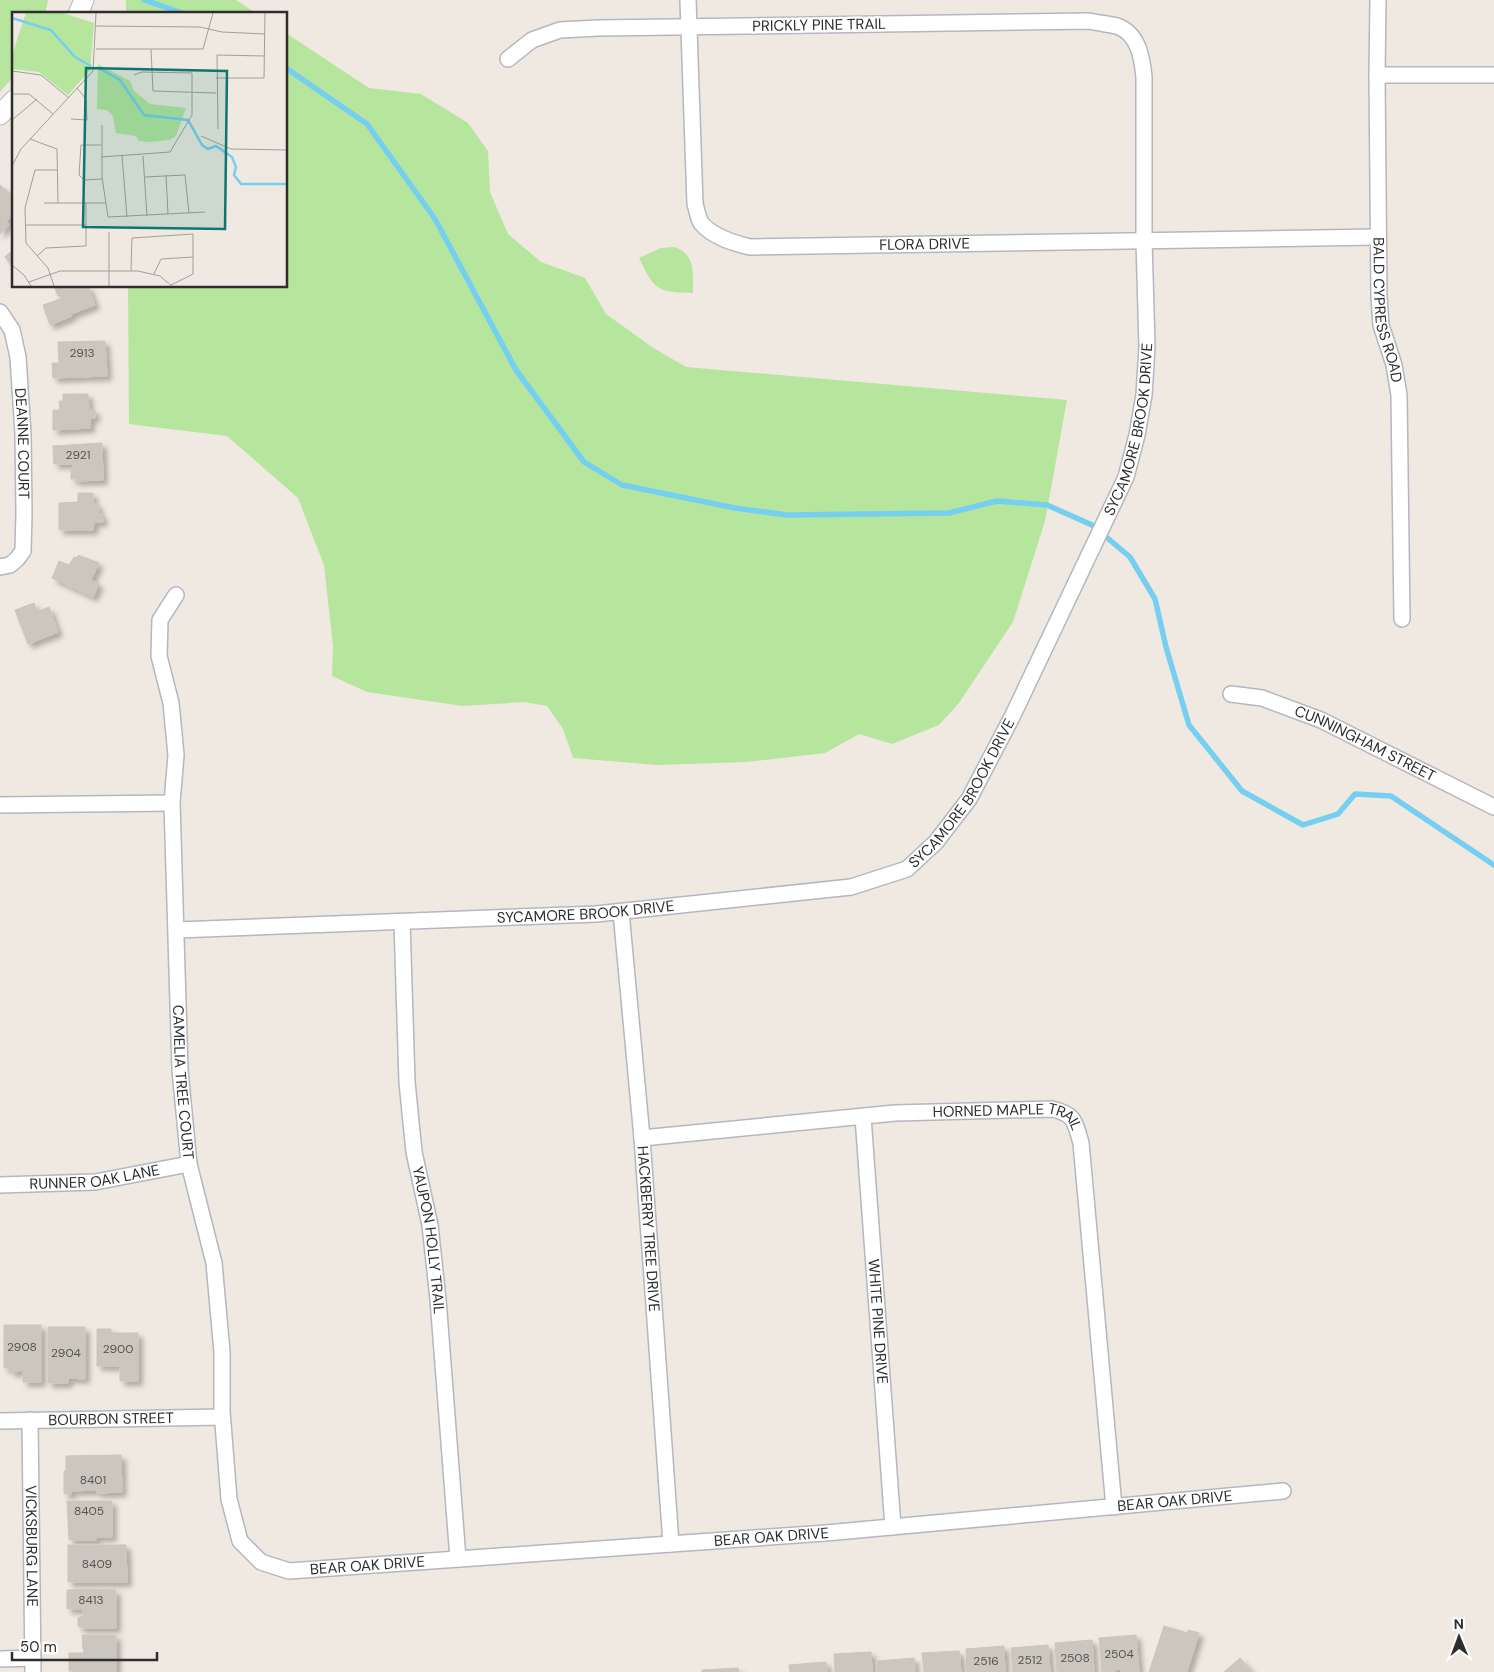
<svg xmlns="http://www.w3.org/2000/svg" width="1494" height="1672" font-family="'DM Sans',sans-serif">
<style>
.green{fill:#b6e59e}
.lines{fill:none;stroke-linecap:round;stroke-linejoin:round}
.stream{stroke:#75cff0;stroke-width:5.5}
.building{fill:#cbc7bf;stroke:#cbc5ba;filter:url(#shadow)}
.minor-casing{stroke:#b4b7c1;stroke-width:18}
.tertiary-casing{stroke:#b4b7c1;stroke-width:21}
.minor{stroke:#fff;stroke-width:15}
.tertiary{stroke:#fff;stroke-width:19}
.labels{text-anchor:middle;stroke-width:4.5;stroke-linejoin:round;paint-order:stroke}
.number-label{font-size:12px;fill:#555452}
.street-label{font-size:15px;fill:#2e2e2e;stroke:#fff}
.inset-river{fill:none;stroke:#75cff0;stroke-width:2.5}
.inset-road{fill:none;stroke:#a29e99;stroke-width:1}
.view{fill:#0f766e;fill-opacity:0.15;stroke:#0f766e;stroke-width:2.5}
.inset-edge{fill:none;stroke:#2e2e2e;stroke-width:2.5}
</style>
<defs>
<filter id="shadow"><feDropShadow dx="4.5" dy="4.5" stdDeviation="2.5" flood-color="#0004"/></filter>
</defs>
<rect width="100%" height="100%" fill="#efe9e1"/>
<g class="green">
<path d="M 0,0 L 48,0 L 45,14 L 14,14 L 14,76 L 0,92 Z"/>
<path d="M 126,0 L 236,0 L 257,14 L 126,14 Z"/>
<path d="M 286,33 L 369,88 L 421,94 L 468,123 L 488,151 L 490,192 L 508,234 L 541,262 L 585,278 L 606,314 L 652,347 L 686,367 L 1067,400 L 1045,521 L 1013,622 L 959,703 L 939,725 L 892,744 L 859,734 L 825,753 L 746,762 L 658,765 L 573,758 L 563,729 L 547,706 L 524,702 L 463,706 L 367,692 L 332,676 L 333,646 L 324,565 L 298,498 L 227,436 L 129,424 L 128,286 L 286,286 Z"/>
<path d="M 674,247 C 696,253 693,275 693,293 C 657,292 655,291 639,258 L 661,248 Z"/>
</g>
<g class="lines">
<g class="stream">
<path d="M 144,0 L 185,14"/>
<path d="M 286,68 L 367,124 L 435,219 L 516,370 L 584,462 L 622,485 L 735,508 L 787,515 L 949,513 L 997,501 L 1047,505 L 1092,525 L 1130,557 L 1155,599 L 1166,647 L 1189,725 L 1242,791 L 1303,825 L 1338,814 L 1355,794 L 1391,796 L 1494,865"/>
</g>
</g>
<g class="building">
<path d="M 0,185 L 14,197 L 14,213 L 6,222 L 9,224 L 0,234 Z"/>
<path d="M 14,249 L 14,268 L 5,257 Z"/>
<path d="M 54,286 L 88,286 L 95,305 L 71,314 L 72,316 L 50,325 L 43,305 L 63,298 L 62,295 L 58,296 Z"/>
<path d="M 105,341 L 107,376 L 53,378 L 52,363 L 59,363 L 58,342 Z"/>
<path d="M 63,394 L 88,394 L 89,410 L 95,410 L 95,418 L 90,418 L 90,428 L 53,430 L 53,410 L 60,410 L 59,401 L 63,401 Z"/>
<path d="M 102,443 L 103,480 L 76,481 L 76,479 L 71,479 L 71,470 L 74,470 L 73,464 L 54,464 L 53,446 Z"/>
<path d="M 78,493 L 93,493 L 93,504 L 98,504 L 99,514 L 102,514 L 103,522 L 94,522 L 93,530 L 59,530 L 59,503 L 78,502 Z"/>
<path d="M 78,555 L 99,563 L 91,580 L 99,584 L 93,597 L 52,578 L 59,561 L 69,565 L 74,557 L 77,558 Z"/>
<path d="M 34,603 L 37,612 L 49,607 L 58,632 L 28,644 L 15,610 Z"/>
<path d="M 4,1325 L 41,1325 L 41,1382 L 23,1382 L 23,1370 L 12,1373 L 10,1368 L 4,1368 Z"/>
<path d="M 48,1327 L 85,1327 L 85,1379 L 68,1378 L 68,1383 L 48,1383 Z"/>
<path d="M 97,1329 L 111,1329 L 111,1333 L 138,1333 L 138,1381 L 120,1381 L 120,1366 L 97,1366 Z"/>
<path d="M 121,1455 L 122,1492 L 97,1493 L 97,1490 L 71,1491 L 71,1494 L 64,1494 L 64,1471 L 66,1471 L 66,1456 Z"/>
<path d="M 67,1501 L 112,1501 L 112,1537 L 96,1537 L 96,1540 L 69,1540 Z"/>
<path d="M 68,1545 L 126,1545 L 127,1582 L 68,1582 Z"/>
<path d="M 88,1589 L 116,1590 L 116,1628 L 82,1628 L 78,1626 L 78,1618 L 83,1616 L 83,1609 L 67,1609 L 67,1590 Z"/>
<path d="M 1164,1626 L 1188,1633 L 1188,1630 L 1199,1633 L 1187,1672 L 1149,1672 Z"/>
<path d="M 82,1635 L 116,1635 L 116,1672 L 69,1671 L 69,1653 L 84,1653 L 84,1649 L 83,1649 Z"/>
<path d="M 1136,1635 L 1139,1672 L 1121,1672 L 1120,1669 L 1114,1670 L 1114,1672 L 1102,1672 L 1099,1638 Z"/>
<path d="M 1092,1640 L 1094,1672 L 1057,1672 L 1055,1643 Z"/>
<path d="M 1048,1645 L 1050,1672 L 1013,1672 L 1011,1648 Z"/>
<path d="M 1004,1646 L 1005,1672 L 967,1672 L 966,1649 Z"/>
<path d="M 959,1651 L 961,1672 L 924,1672 L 922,1653 Z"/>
<path d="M 871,1652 L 872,1672 L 835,1672 L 834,1654 Z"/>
<path d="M 914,1658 L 915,1672 L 878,1672 L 877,1661 Z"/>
<path d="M 1240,1658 L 1252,1672 L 1224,1672 Z"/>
<path d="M 826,1662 L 827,1672 L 790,1672 L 789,1665 Z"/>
<path d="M 738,1668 L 739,1672 L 702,1672 L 702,1670 Z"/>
</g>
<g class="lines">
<g class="minor-casing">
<g id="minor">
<path id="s1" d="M 688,0 L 695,204 C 697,210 698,218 701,223 C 713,237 733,243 750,247 L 1377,237"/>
<path id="s2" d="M 1378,0 L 1377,75 L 1379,297 L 1381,325 L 1394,365 L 1399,395 L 1402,619"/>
<path d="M 1377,75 L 1494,75"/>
<path id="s3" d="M 0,312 L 12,330 L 18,357 L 23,434 L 24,514 L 23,551 L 17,559 L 10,565 L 0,567"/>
<path id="s4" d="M 176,595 L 160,620 L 159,656 L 171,703 L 176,755 L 172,803 L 180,1070 L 189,1164 L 214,1263 L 222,1352 L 222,1411 L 229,1499 L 240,1541 L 261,1562 L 289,1571 L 826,1533 L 1283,1491"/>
<path id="s5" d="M 1231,694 L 1262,698 L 1321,720 L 1494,807"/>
<path d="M 0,805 L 172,803"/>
<path id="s6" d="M 621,912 L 642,1138 L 671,1544"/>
<path id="s7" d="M 402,922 L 407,1082 L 414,1152 L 430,1225 L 438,1299 L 458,1559"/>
<path id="s8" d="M 177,930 L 596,914 L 851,887 L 907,869 L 936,842 L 969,799 L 1012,717 L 1126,477 L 1137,435 L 1144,395 L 1147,347 L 1144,240 L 1144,77 C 1142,58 1139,34 1117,26 C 1108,24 1098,23 1089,21 L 598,28 L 560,30 L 532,40 L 508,59"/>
<path id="s9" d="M 863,1117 L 893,1527"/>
<path id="s10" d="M 642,1138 L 895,1113 L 1052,1109 C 1075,1114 1075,1122 1081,1143 L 1114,1507"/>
<path id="s11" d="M 0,1185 L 95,1182 L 189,1164"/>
<path id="s12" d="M 30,1420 L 33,1672"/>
<path id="s13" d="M 0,1421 L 222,1417"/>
<path d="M 0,1659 L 33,1658"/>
</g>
</g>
<g class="tertiary-casing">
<g id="tertiary">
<path d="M 78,14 L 84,0"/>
<path d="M 0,115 L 14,100"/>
</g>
</g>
<use href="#minor" class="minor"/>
<use href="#tertiary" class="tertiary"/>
</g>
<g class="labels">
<g class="number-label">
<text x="82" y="357">2913</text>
<text x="78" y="459">2921</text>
<text x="22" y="1351">2908</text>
<text x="118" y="1353">2900</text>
<text x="66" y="1357">2904</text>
<text x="93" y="1484">8401</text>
<text x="89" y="1515">8405</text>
<text x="97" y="1568">8409</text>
<text x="91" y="1604">8413</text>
<text x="1119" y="1658">2504</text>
<text x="1075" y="1662">2508</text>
<text x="1030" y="1664">2512</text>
<text x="986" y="1665">2516</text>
</g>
<g class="street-label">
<text transform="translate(819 25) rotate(-1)" y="5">PRICKLY PINE TRAIL</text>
<text dy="5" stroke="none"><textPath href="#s1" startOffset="454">FLORA DRIVE</textPath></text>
<text dy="5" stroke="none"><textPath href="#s2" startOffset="311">BALD CYPRESS ROAD</textPath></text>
<text dy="5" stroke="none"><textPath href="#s8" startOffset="1234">SYCAMORE BROOK DRIVE</textPath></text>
<text dy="5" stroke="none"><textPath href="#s3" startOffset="136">DEANNE COURT</textPath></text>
<text dy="5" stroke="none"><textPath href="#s5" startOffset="144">CUNNINGHAM STREET</textPath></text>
<text dy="5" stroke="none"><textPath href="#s8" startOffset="829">SYCAMORE BROOK DRIVE</textPath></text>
<text dy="5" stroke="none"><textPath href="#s8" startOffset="409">SYCAMORE BROOK DRIVE</textPath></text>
<text dy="5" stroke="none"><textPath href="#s4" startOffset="494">CAMELIA TREE COURT</textPath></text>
<text dy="5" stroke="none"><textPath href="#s10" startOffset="369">HORNED MAPLE TRAIL</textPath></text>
<text dy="5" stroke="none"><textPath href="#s11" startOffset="95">RUNNER OAK LANE</textPath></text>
<text dy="5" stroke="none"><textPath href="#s6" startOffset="318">HACKBERRY TREE DRIVE</textPath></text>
<text dy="5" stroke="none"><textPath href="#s7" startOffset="320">YAUPON HOLLY TRAIL</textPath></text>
<text dy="5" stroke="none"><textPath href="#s9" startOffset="205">WHITE PINE DRIVE</textPath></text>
<text dy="5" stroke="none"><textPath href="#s13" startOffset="111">BOURBON STREET</textPath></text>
<text dy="5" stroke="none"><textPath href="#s4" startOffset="1906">BEAR OAK DRIVE</textPath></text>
<text dy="5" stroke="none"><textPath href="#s4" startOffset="1501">BEAR OAK DRIVE</textPath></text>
<text dy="5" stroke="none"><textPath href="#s12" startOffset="126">VICKSBURG LANE</textPath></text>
<text dy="5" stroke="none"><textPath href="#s4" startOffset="1096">BEAR OAK DRIVE</textPath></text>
</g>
</g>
<g transform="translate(12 12)">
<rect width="275" height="275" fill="#efe9e1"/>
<path d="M 14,1 L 51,1 L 82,11 L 78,58 L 56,83 L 27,60 L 0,57 L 0,43 ZM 86,52 L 118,69 L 122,79 L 138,92 L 174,96 L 164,124 L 157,128 L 135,130 L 127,129 L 124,124 L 104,121 L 101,104 L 95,98 L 85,97 Z" fill="#b6e59e"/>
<path class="inset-river" d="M 0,6 L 39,18 L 63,45 L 79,54M 85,55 L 108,68 L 132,103 L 176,108 L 190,133 L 196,137 L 204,134 L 220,145 L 224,155 L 222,163 L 229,172 L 275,172"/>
<path class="inset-road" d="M 84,14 L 188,15 L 210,20 L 253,22M 84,37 L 191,37 L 201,1M 139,37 L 141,79 L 204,81M 0,59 L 29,63 L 57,86M 204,66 L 252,66 L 253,1M 0,82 L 17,82 L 41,102M 59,107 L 75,108 L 74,87 L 65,76M 0,108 L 25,87M 90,113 L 90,165 L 96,205 L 193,200M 206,117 L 205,43 L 252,44M 189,124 L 219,137 L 275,138M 18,127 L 45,137 L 46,191M 89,133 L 69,133 L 67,163 L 72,168 L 90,167M 110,144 L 115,205M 131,144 L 135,204M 89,145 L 158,140 L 180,103 L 180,61 L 130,60 L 122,63M 0,154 L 9,137 L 81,59 L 84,1M 154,163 L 156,202M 133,165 L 173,163 L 177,201M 32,191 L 93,191M 13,213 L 74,213M 25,244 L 34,236 L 74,234 L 74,191M 0,253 L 12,263 L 19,274M 119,259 L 120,226 L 181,222 L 181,262 L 159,273M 142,262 L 149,247 L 181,245M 17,270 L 48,259 L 126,259 L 148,264 L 160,274M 42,274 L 36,256 L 14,231 L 13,196 L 23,158 L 46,158M 97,274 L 97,220"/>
<path class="view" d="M 74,56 L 215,59 L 213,217 L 71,215 Z"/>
<rect width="275" height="275" class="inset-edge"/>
</g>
<g transform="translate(1459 1637) rotate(359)" stroke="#ffffff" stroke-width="4" paint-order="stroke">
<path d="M0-4L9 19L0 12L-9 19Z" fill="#2e2e2e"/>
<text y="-8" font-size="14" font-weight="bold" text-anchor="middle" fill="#2e2e2e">N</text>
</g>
<path d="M12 1652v8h145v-8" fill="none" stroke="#2e2e2e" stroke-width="2.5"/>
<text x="20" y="1652" font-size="15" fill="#2e2e2e" stroke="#ffffff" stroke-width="4" paint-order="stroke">50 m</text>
</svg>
